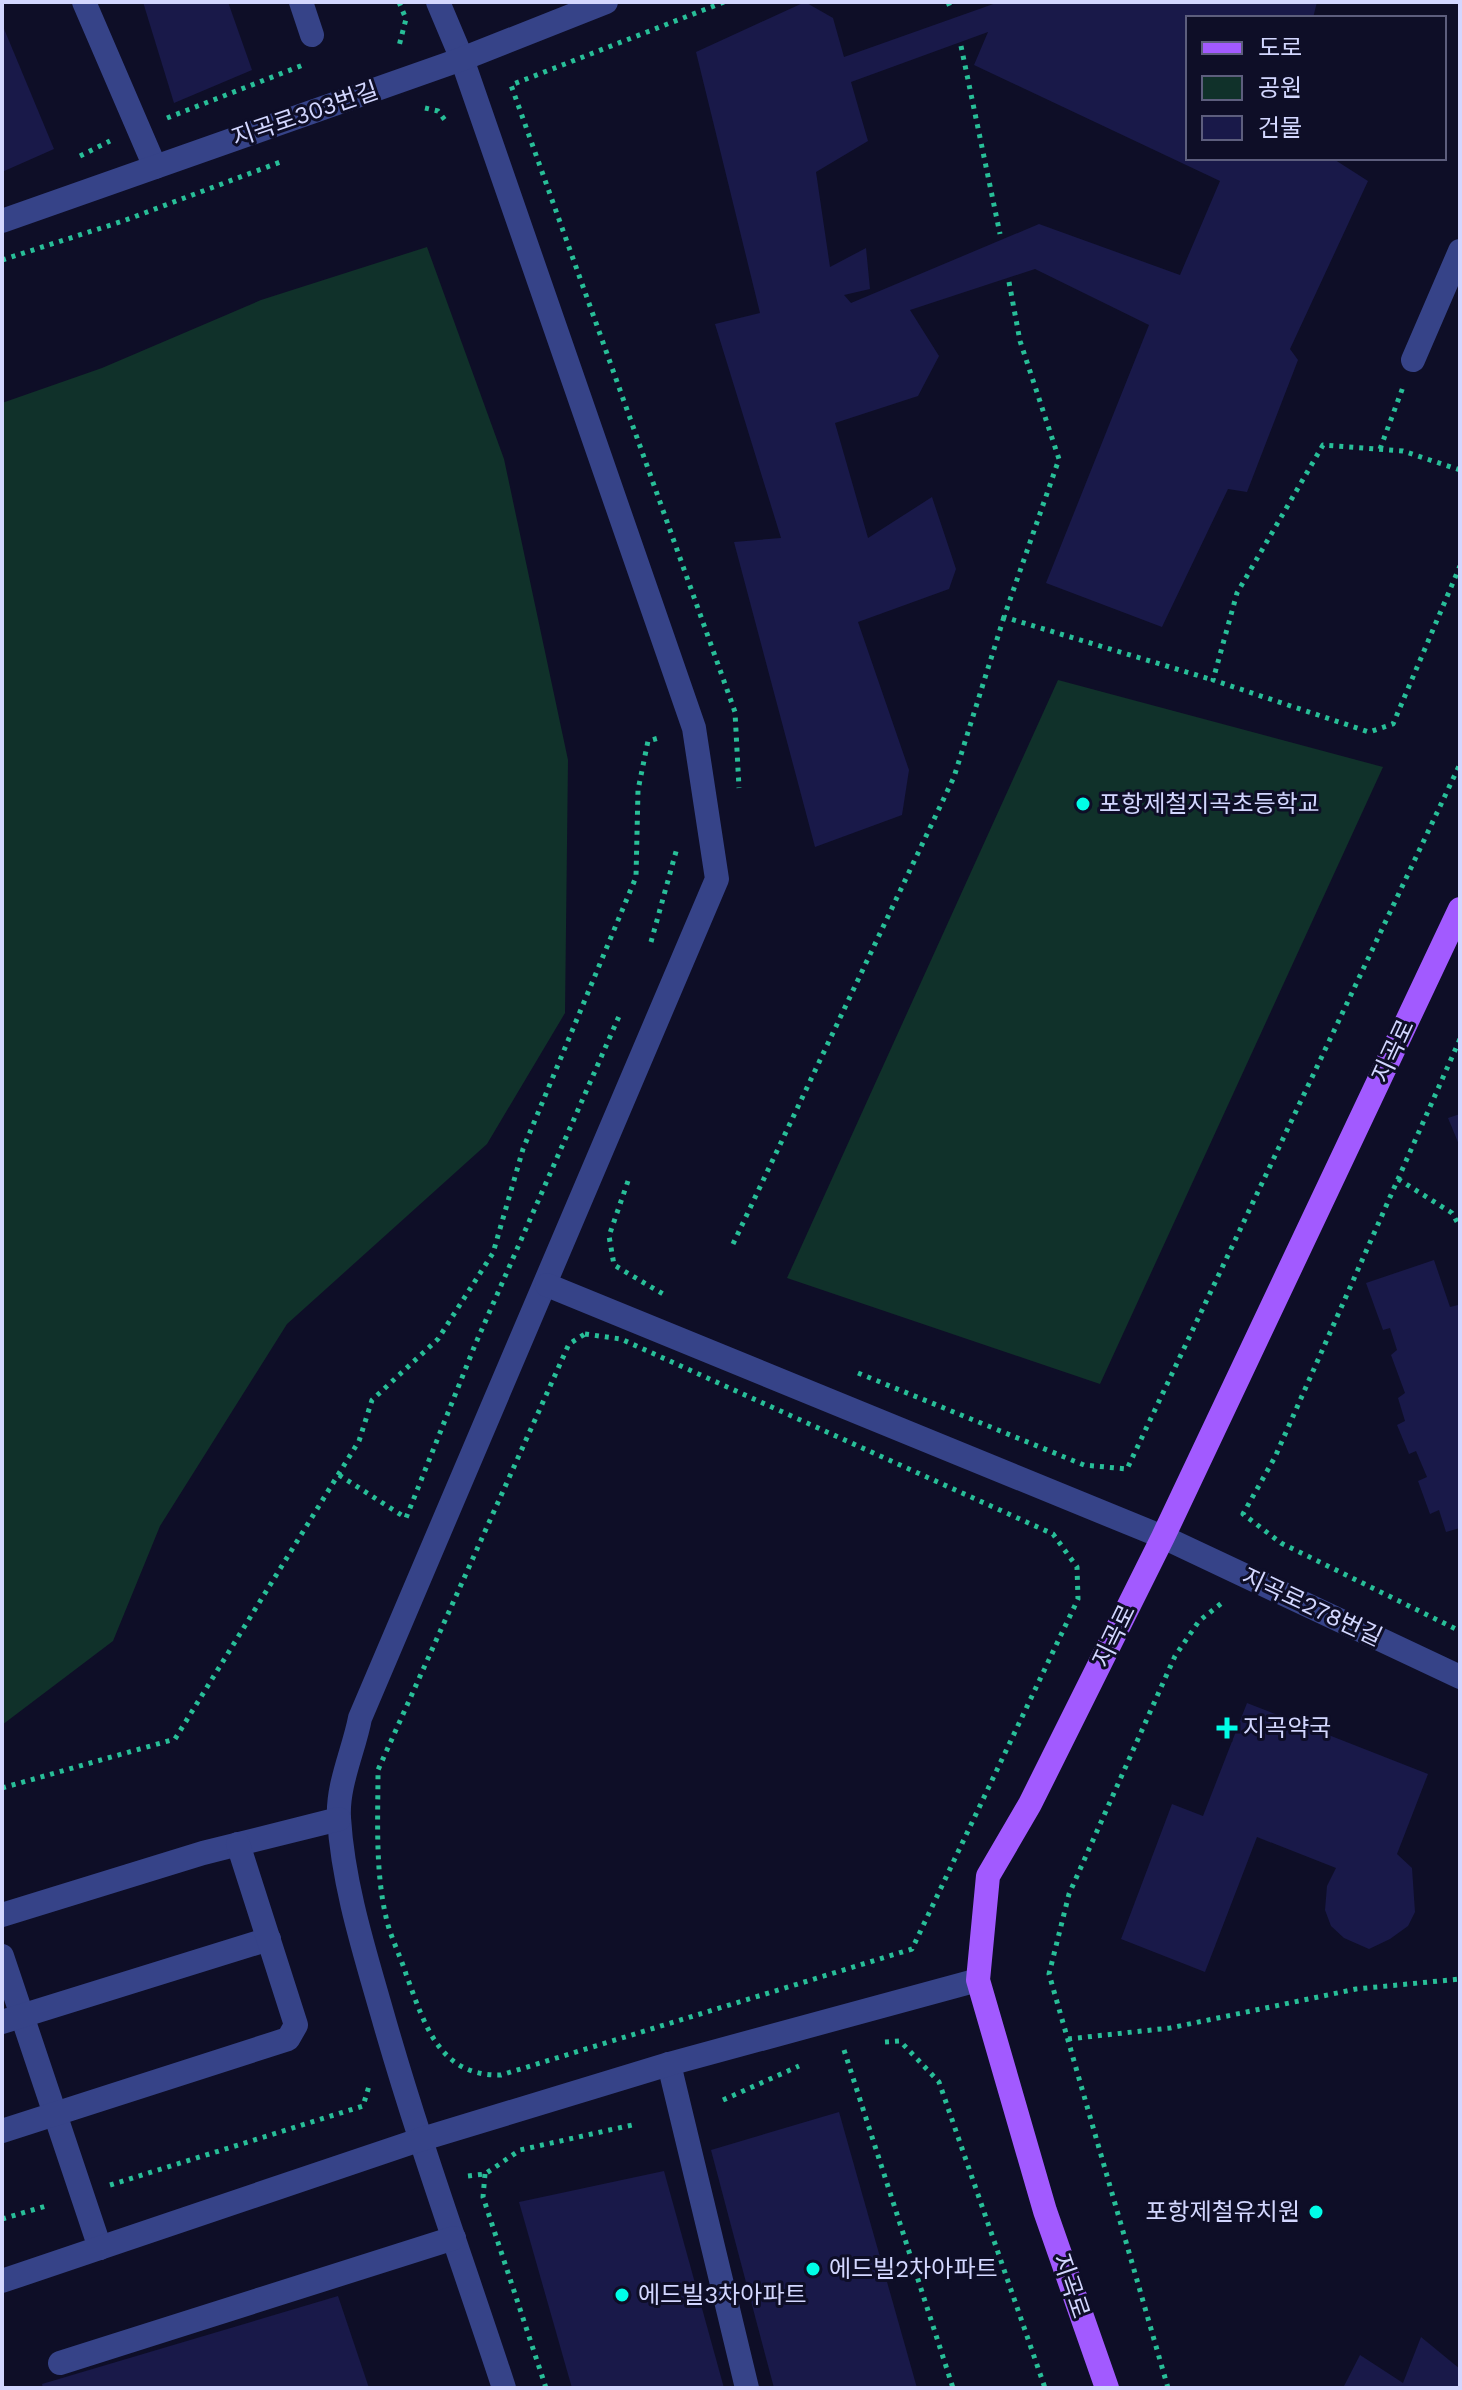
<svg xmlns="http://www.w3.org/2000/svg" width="1462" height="2390" font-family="'Work Sans','Noto Sans KR',sans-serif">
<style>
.green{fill:#10312a}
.building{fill:#191949;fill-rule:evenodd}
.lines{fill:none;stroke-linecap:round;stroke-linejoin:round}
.path{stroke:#28be98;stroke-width:5;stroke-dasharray:4 6;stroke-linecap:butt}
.minor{stroke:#364388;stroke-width:24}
.major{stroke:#a25aff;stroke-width:24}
.poi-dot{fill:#00fee7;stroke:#0e0e27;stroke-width:3}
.labels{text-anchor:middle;stroke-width:6;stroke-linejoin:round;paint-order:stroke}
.street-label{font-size:24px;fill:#d3d7ff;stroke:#0e0e27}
.poi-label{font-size:24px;fill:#d3d7ff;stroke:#0e0e27;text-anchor:start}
</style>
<rect width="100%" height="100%" fill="#0e0e27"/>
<g class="green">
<path d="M 427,247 L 504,459 L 568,760 L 565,1013 L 487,1144 L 287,1324 L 160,1526 L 113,1641 L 2,1725 L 2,403 L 102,368 L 261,300 Z"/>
<path d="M 1058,680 L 1383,767 L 1100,1384 L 787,1278 Z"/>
</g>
<g class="building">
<path d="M 143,2 L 228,2 L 252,70 L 174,103 Z"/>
<path d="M 805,2 L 833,18 L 844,57 L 999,2 L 1317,2 L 1313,18 L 1188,18 L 1188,158 L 1332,158 L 1368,181 L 1290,349 L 1298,360 L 1247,492 L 1228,489 L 1162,627 L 1046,583 L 1149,325 L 1035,269 L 910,310 L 939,356 L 918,396 L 835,423 L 868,538 L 932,497 L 956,569 L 949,589 L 858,622 L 909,770 L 902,815 L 815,847 L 734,542 L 781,538 L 715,324 L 760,313 L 696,52 ZM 988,32 L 974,65 L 1220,181 L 1180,275 L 1039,224 L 851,303 L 844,295 L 870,289 L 866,248 L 830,267 L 816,172 L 868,141 L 851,82 Z"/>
<path d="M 2,24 L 54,149 L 2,172 Z"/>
<path d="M 1460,1114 L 1460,1147 L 1448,1118 Z"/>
<path d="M 1434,1260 L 1450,1307 L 1458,1305 L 1460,1311 L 1460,1528 L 1446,1532 L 1439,1510 L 1430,1514 L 1418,1481 L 1427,1477 L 1416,1451 L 1409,1454 L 1397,1425 L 1405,1421 L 1398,1398 L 1405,1393 L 1391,1355 L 1397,1350 L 1390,1328 L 1383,1330 L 1366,1283 Z"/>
<path d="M 1247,1703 L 1428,1774 L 1397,1854 L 1412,1868 L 1415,1912 L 1408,1926 L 1390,1939 L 1369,1949 L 1344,1938 L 1331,1926 L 1325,1910 L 1327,1886 L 1336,1868 L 1257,1837 L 1205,1972 L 1121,1939 L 1172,1804 L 1203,1816 Z"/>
<path d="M 839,2112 L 917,2388 L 774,2388 L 711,2150 Z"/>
<path d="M 664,2171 L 724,2388 L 572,2388 L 519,2202 Z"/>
<path d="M 338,2296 L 369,2388 L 43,2388 L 42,2384 Z"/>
<path d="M 1421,2337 L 1460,2369 L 1460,2388 L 1343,2388 L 1360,2355 L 1403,2383 Z"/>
</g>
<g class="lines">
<g class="path">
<path d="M 399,2 L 406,19 L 399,46"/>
<path d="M 724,2 L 511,85 L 735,712 L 739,788"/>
<path d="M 948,2 L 950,7"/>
<path d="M 961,46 L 1000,234"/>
<path d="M 425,108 L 438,111 L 448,124"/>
<path d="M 167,118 L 303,65"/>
<path d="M 80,156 L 110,141"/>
<path d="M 2,260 L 123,221 L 283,161"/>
<path d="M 1009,282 L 1020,341 L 1059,459 L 1004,617 L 1213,680"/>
<path d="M 1380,449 L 1403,387"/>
<path d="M 1460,470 L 1403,451 L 1323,445 L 1237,593 L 1213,680 L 1369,732 L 1393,724 L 1460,566"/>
<path d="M 651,942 L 677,848"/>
<path d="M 1460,1039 L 1275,1457 L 1243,1514 L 1281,1543 L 1460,1631"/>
<path d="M 1398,1179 L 1452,1213 L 1460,1227"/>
<path d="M 628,1181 L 609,1236 L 614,1265 L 663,1294"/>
<path d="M 733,1244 L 954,777 L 1004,617"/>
<path d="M 585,1334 L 621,1339 L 1053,1534 L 1077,1567 L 1078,1599 L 912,1949 L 501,2075 C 439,2077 424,2023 406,1974 C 400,1955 390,1936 386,1917 C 375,1870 378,1818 378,1770 L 569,1344 Z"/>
<path d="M 858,1373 L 1084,1465 L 1127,1469 L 1460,764"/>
<path d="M 339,1475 L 406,1518 L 475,1345 L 620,1014"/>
<path d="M 2,1788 L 175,1739 L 359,1441 L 372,1400 L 438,1339 L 493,1253 L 523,1149 L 636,877 L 638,790 L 648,741 L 662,737"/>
<path d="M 1068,2039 L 1170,2028 L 1356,1989 L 1460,1979"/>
<path d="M 885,2042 L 900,2041 L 939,2082 L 1045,2388"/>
<path d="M 844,2050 L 953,2388"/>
<path d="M 723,2100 L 799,2066"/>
<path d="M 485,2174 L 483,2197 L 546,2388"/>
<path d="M 468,2176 L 485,2174 L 520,2150 L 632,2125"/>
<path d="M 110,2185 L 363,2106 L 369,2086"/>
<path d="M 2,2219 L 46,2206"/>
<path d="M 2,2387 L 2,2388"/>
<path d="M 1168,2388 L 1049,1974 L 1069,1894 L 1175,1656 L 1199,1621 L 1223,1602"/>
</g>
<g class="minor">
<path d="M 84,2 L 155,167"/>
<path d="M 301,2 L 312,35"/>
<path d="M 438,2 L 462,59 L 694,728 L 717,879 L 360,1718 C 354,1750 337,1785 339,1818 C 343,1884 364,1950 382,2013 C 418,2140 463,2263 504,2388"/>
<path d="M 2,221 L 462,59 L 606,2"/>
<path d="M 1413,360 L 1460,251"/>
<path d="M 547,1285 L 1163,1537 L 1460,1677"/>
<path d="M 2,1915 L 203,1853 L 339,1819"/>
<path d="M 2,1956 L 100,2248"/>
<path d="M 2,2022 L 269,1939"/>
<path d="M 669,2064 L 747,2388"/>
<path d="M 2,2131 L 288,2039 L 296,2025 L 238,1844"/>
<path d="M 2,2281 L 419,2140 L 669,2064 L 978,1980"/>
<path d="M 60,2363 L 454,2238"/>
</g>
<path class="major" d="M 1107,2388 L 1045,2211 L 978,1980 L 988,1876 L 1030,1804 L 1163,1537 L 1460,909"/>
</g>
<g class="poi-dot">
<circle cx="1083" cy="804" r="8"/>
<path d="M1223 1716h8v8h8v8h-8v8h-8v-8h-8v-8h8z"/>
<circle cx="1316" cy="2212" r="8"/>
<circle cx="813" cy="2269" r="8"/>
<circle cx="622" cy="2295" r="8"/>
</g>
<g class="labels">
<g class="street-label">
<text transform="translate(305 114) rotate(-19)" y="8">지곡로303번길</text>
<text transform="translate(1393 1051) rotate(-65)" y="8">지곡로</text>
<text transform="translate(1312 1607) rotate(25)" y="8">지곡로278번길</text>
<text transform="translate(1114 1636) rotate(-64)" y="8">지곡로</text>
<text transform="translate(1071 2286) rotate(71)" y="8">지곡로</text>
</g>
<g class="poi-label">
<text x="1099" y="812">포항제철지곡초등학교</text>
<text x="1243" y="1736">지곡약국</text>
<text x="1300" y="2220" text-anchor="end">포항제철유치원</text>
<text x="829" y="2277">에드빌2차아파트</text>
<text x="638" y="2303">에드빌3차아파트</text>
</g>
</g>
<rect width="1462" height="2390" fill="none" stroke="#d3d7ff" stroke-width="8"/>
<rect x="1186" y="16" width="260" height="144" fill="#0e0e27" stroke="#5d5e7d" stroke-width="2"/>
<rect x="1202" y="42" width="40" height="12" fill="#a25aff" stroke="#5d5e7d" stroke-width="2"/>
<text x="1258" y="56" font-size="24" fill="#d3d7ff">도로</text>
<rect x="1202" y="76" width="40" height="24" fill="#10312a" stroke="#5d5e7d" stroke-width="2"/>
<text x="1258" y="96" font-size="24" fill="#d3d7ff">공원</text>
<rect x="1202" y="116" width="40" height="24" fill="#191949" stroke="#5d5e7d" stroke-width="2"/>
<text x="1258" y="136" font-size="24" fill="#d3d7ff">건물</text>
</svg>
